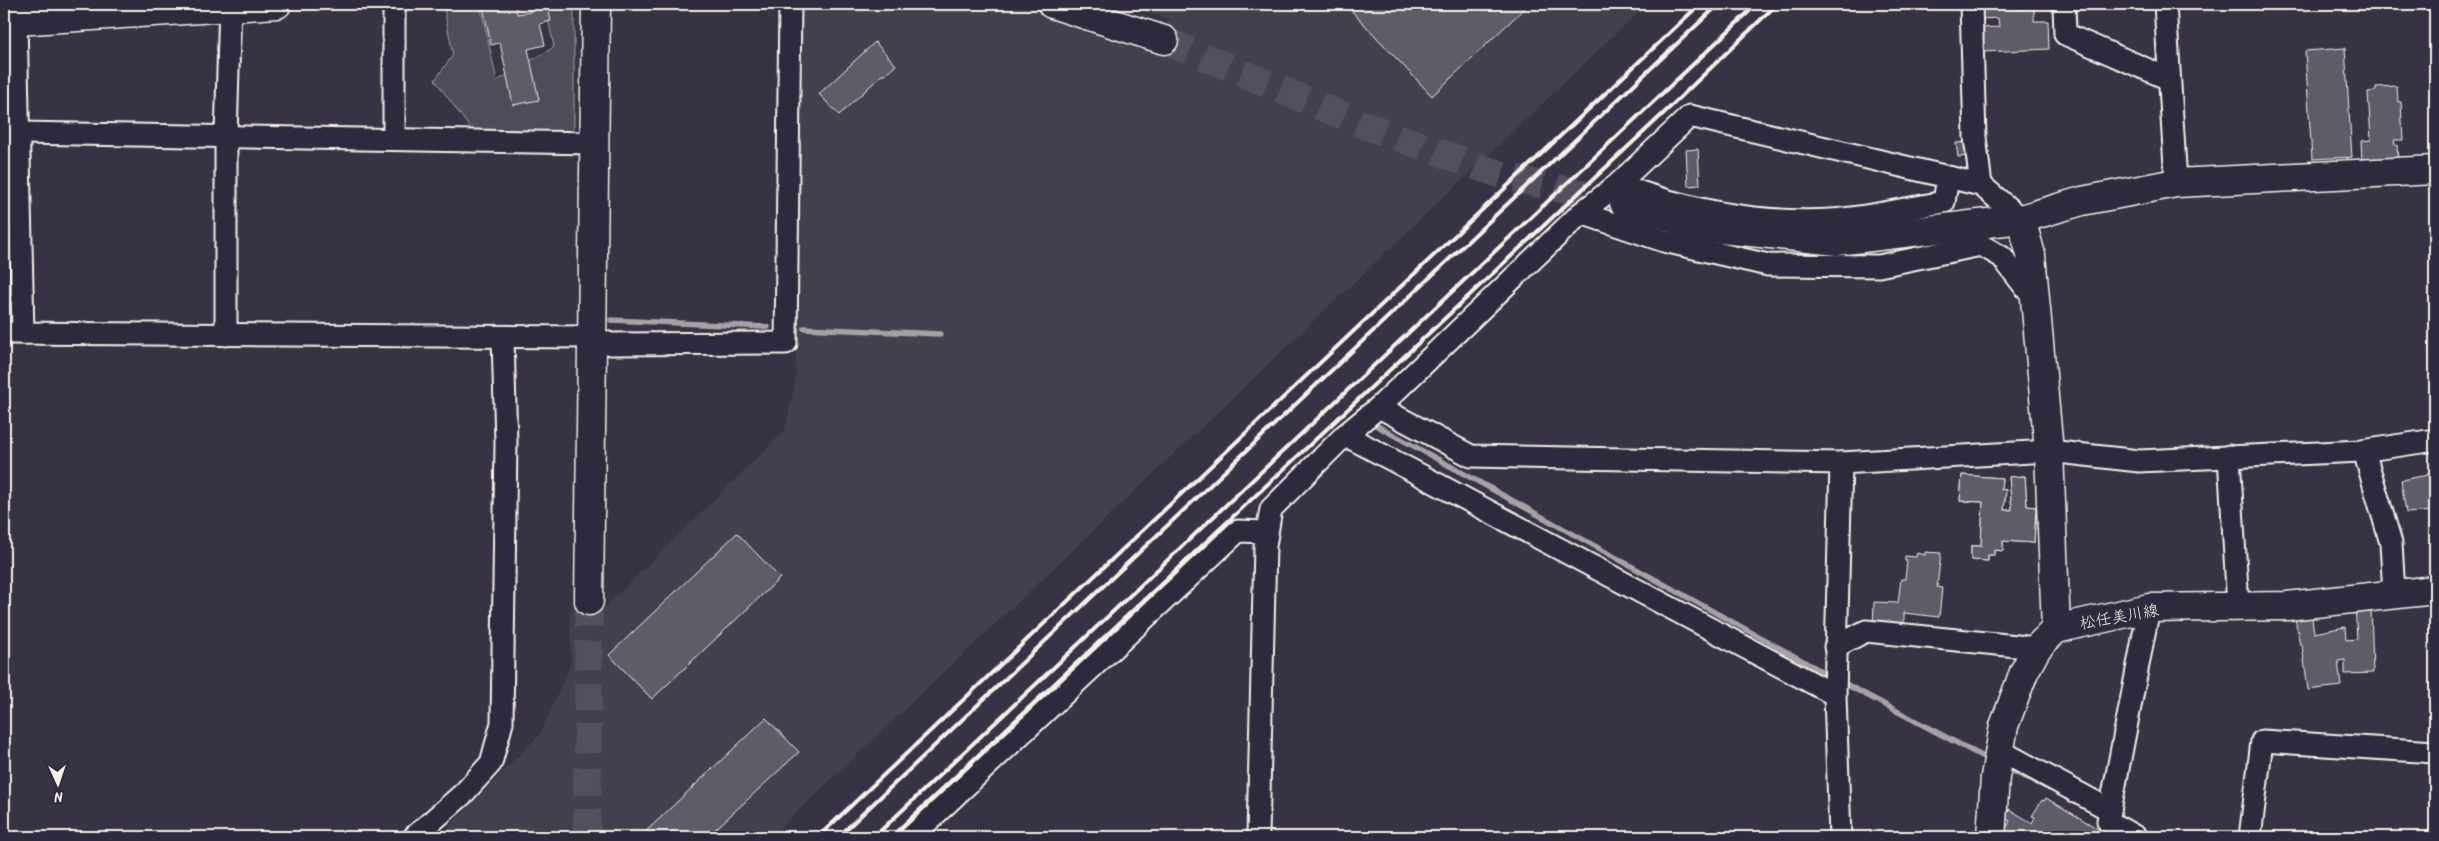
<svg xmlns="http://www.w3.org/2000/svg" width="2439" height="841" font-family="Kalam,'Klee One',sans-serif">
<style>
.built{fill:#433f4e}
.green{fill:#504b59;stroke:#a29ea0}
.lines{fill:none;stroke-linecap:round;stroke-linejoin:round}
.stream{stroke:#a6a2a4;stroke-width:5.5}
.building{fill:#5f5c67;stroke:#f4f1e8}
.secondary-tunnel{stroke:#534f5d;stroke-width:28;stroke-dasharray:28 14;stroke-linecap:butt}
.street-casing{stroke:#f4f1e8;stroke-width:25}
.secondary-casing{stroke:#f4f1e8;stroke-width:31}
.street{stroke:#2f2a3d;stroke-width:21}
.secondary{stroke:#2f2a3d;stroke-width:28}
.rail{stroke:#f4f1e8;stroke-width:4}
.labels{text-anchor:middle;stroke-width:4.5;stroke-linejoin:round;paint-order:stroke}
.street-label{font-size:16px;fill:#f4f1e8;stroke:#2f2a3d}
</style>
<rect width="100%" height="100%" fill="#373244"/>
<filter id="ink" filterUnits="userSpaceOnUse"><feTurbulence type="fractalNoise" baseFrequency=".02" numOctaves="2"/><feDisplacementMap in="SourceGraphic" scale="10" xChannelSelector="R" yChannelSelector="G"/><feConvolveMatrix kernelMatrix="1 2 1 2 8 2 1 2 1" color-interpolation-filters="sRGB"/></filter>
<g filter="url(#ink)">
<path class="built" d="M 797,4 L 1022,4 L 1088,22 L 1158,46 L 1168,19 L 1121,4 L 1647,4 L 771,837 L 439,837 L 540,734 L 571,663 L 570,612 L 600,612 L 785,430 L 795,382 L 798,301 Z"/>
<path class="green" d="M 443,4 L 480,4 L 497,81 L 554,47 L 547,14 L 498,18 L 494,4 L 574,4 L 574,150 L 481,143 L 435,80 L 453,55 Z"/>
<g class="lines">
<g class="stream">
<path d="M 611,320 L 768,327"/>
<path d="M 804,328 L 940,334"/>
<path d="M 1372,423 L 1830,676"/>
<path d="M 1840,681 L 1991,761"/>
<path d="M 2004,767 L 2050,789"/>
<path d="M 2141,832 L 2152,837"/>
</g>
</g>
<g class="building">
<path d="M 500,4 L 515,4 L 517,14 L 530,12 L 529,4 L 547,4 L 551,21 L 540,24 L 545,45 L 528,49 L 539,100 L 513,105 L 500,43 L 491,45 L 483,7 Z"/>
<path d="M 1345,4 L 1529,4 L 1432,96 Z"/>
<path d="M 2019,5 L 2019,9 L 2034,8 L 2034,21 L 2048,21 L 2049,49 L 1983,52 L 1981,28 L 1999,27 L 1998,18 L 1980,19 L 1980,7 Z"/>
<path d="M 875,42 L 896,65 L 884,76 L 883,74 L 839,115 L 819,94 Z"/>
<path d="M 2345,48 L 2352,157 L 2312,159 L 2305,51 Z"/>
<path d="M 2397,86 L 2398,102 L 2401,102 L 2403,140 L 2394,140 L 2395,145 L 2397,145 L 2398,159 L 2362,161 L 2361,141 L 2371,140 L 2368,92 L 2376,91 L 2376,87 Z"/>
<path d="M 1969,142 L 1970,156 L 1958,157 L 1956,143 Z"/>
<path d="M 1698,149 L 1700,185 L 1688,186 L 1686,150 Z"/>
<path d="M 2435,471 L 2435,511 L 2406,513 L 2401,480 L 2428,475 L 2427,473 Z"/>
<path d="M 1962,475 L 2002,478 L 2001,489 L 2006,490 L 2004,510 L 2012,510 L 2009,477 L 2025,476 L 2027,506 L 2036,507 L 2034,543 L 2003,541 L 2003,551 L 1994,550 L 1994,555 L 1988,555 L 1988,561 L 1971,560 L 1971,546 L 1981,546 L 1983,502 L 1960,501 Z"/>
<path d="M 1962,475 L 2002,478 L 2001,489 L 2006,490 L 2004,510 L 2012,510 L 2009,477 L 2025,476 L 2027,506 L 2036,507 L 2034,543 L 2003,541 L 2003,551 L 1994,550 L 1994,555 L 1988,555 L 1988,561 L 1971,560 L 1971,546 L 1981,546 L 1983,502 L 1960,501 Z"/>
<path d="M 737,533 L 780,578 L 652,699 L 609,655 Z"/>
<path d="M 1925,552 L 1941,553 L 1937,587 L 1942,588 L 1939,617 L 1904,613 L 1904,630 L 1873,629 L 1874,602 L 1898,603 L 1901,579 L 1905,579 L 1907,561 L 1905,561 L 1905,556 L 1916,557 L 1917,553 L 1925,555 Z"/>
<path d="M 2355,605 L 2371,605 L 2373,673 L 2345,674 L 2345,660 L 2338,661 L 2341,686 L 2308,690 L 2302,645 L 2300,645 L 2294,613 L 2311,611 L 2314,633 L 2345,627 L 2346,640 L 2357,639 Z"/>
<path d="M 766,718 L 799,752 L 707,837 L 640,837 Z"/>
<path d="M 2046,798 L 2100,830 L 2096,837 L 2016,837 L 2005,831 L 2010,821 L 2006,818 L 2009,809 L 2032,823 L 2035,817 L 2032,816 L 2042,800 L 2044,801 Z"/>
<path d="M 1966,835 L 1966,837 L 1930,837 L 1930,836 Z"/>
<path d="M 1966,835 L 1966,837 L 1930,837 L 1930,836 Z"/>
</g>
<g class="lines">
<g class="secondary-tunnel">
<path d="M 1164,40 L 1367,126 L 1504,176 L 1623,203"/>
<path d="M 587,837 L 589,601"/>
</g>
<g class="street-casing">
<g id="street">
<path d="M 14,4 L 16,21 L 23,333"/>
<path d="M 394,4 L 394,138"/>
<path d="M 1971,4 L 1975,137 L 1981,185"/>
<path d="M 2064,4 L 2065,34 L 2169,79"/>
<path d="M 2165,4 L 2176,183"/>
<path d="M 20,133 L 594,143"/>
<path d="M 1948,177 L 1944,202 C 1907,208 1868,218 1831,220 C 1759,224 1684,210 1618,184 L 1690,116 L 1948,177 L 1981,185 L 2021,219"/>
<path d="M 1581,213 L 1664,241 L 1768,265 L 1879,266 L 1981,245 L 2002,257 L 2025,287 L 2034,287"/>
<path d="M 4,333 L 592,337 L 611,344 L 786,343 L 790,4"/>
<path d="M 226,335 L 226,137 L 230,4"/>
<path d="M 1379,407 L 1471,456 L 1841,463 L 2049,451 L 2139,461 L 2361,451 L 2435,440"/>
<path d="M 1345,435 L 1835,695 L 1840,837"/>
<path d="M 2364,451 L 2391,543 L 2394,594"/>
<path d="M 2229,456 L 2238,607"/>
<path d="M 1835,647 L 1866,631 L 2037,648"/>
<path d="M 1835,695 L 1841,463"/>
<path d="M 1999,750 L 2110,810"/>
<path d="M 414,837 L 464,793 L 491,763 L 502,723 L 506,442 L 503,338"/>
<path d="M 911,837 L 1238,531 L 1266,532"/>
<path d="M 1258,837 L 1265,546 L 1271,509 L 1345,435 L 1379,407 L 1581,213 L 1618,184"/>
<path d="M 2136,837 L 2108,821 L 2149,608"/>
<path d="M 2250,837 L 2262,741 L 2435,752"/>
</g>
</g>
<g class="secondary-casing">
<g id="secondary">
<path d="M 1052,4 L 1164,40"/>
<path d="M 4,17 L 16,21 L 277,4"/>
<path d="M 1624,203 L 1701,227 L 1837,241 L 2021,219 L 2082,201 L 2176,183 L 2435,170"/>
<path d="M 2021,219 L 2031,255 L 2049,451 L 2056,629"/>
<path d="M 589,601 L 596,4"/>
<path d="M 1991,837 L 1995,777 L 2004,726 L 2024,672 L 2037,648 L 2056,629 L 2149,608 L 2287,606 L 2435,590"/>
</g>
</g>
<use href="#street" class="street"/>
<use href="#secondary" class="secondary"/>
<g class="rail">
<path d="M 818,837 L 1700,4"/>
<path d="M 838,837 L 1719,4"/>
<path d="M 874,837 L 1757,4"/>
<path d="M 891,837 L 1664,113 L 1777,4"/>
</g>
</g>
</g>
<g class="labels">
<g class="street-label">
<text transform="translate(2119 616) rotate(-10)" y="6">松任美川線</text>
</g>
</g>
<rect width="2439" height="841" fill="none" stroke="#2f2a3d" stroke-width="20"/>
<rect x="10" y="10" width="2419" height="821" fill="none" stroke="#f4f1e8" stroke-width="2" filter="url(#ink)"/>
<g transform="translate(58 784) rotate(177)" stroke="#2f2a3d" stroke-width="4" paint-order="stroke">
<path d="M0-4L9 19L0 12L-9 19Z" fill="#f4f1e8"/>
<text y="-8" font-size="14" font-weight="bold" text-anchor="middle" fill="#f4f1e8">N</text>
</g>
</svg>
